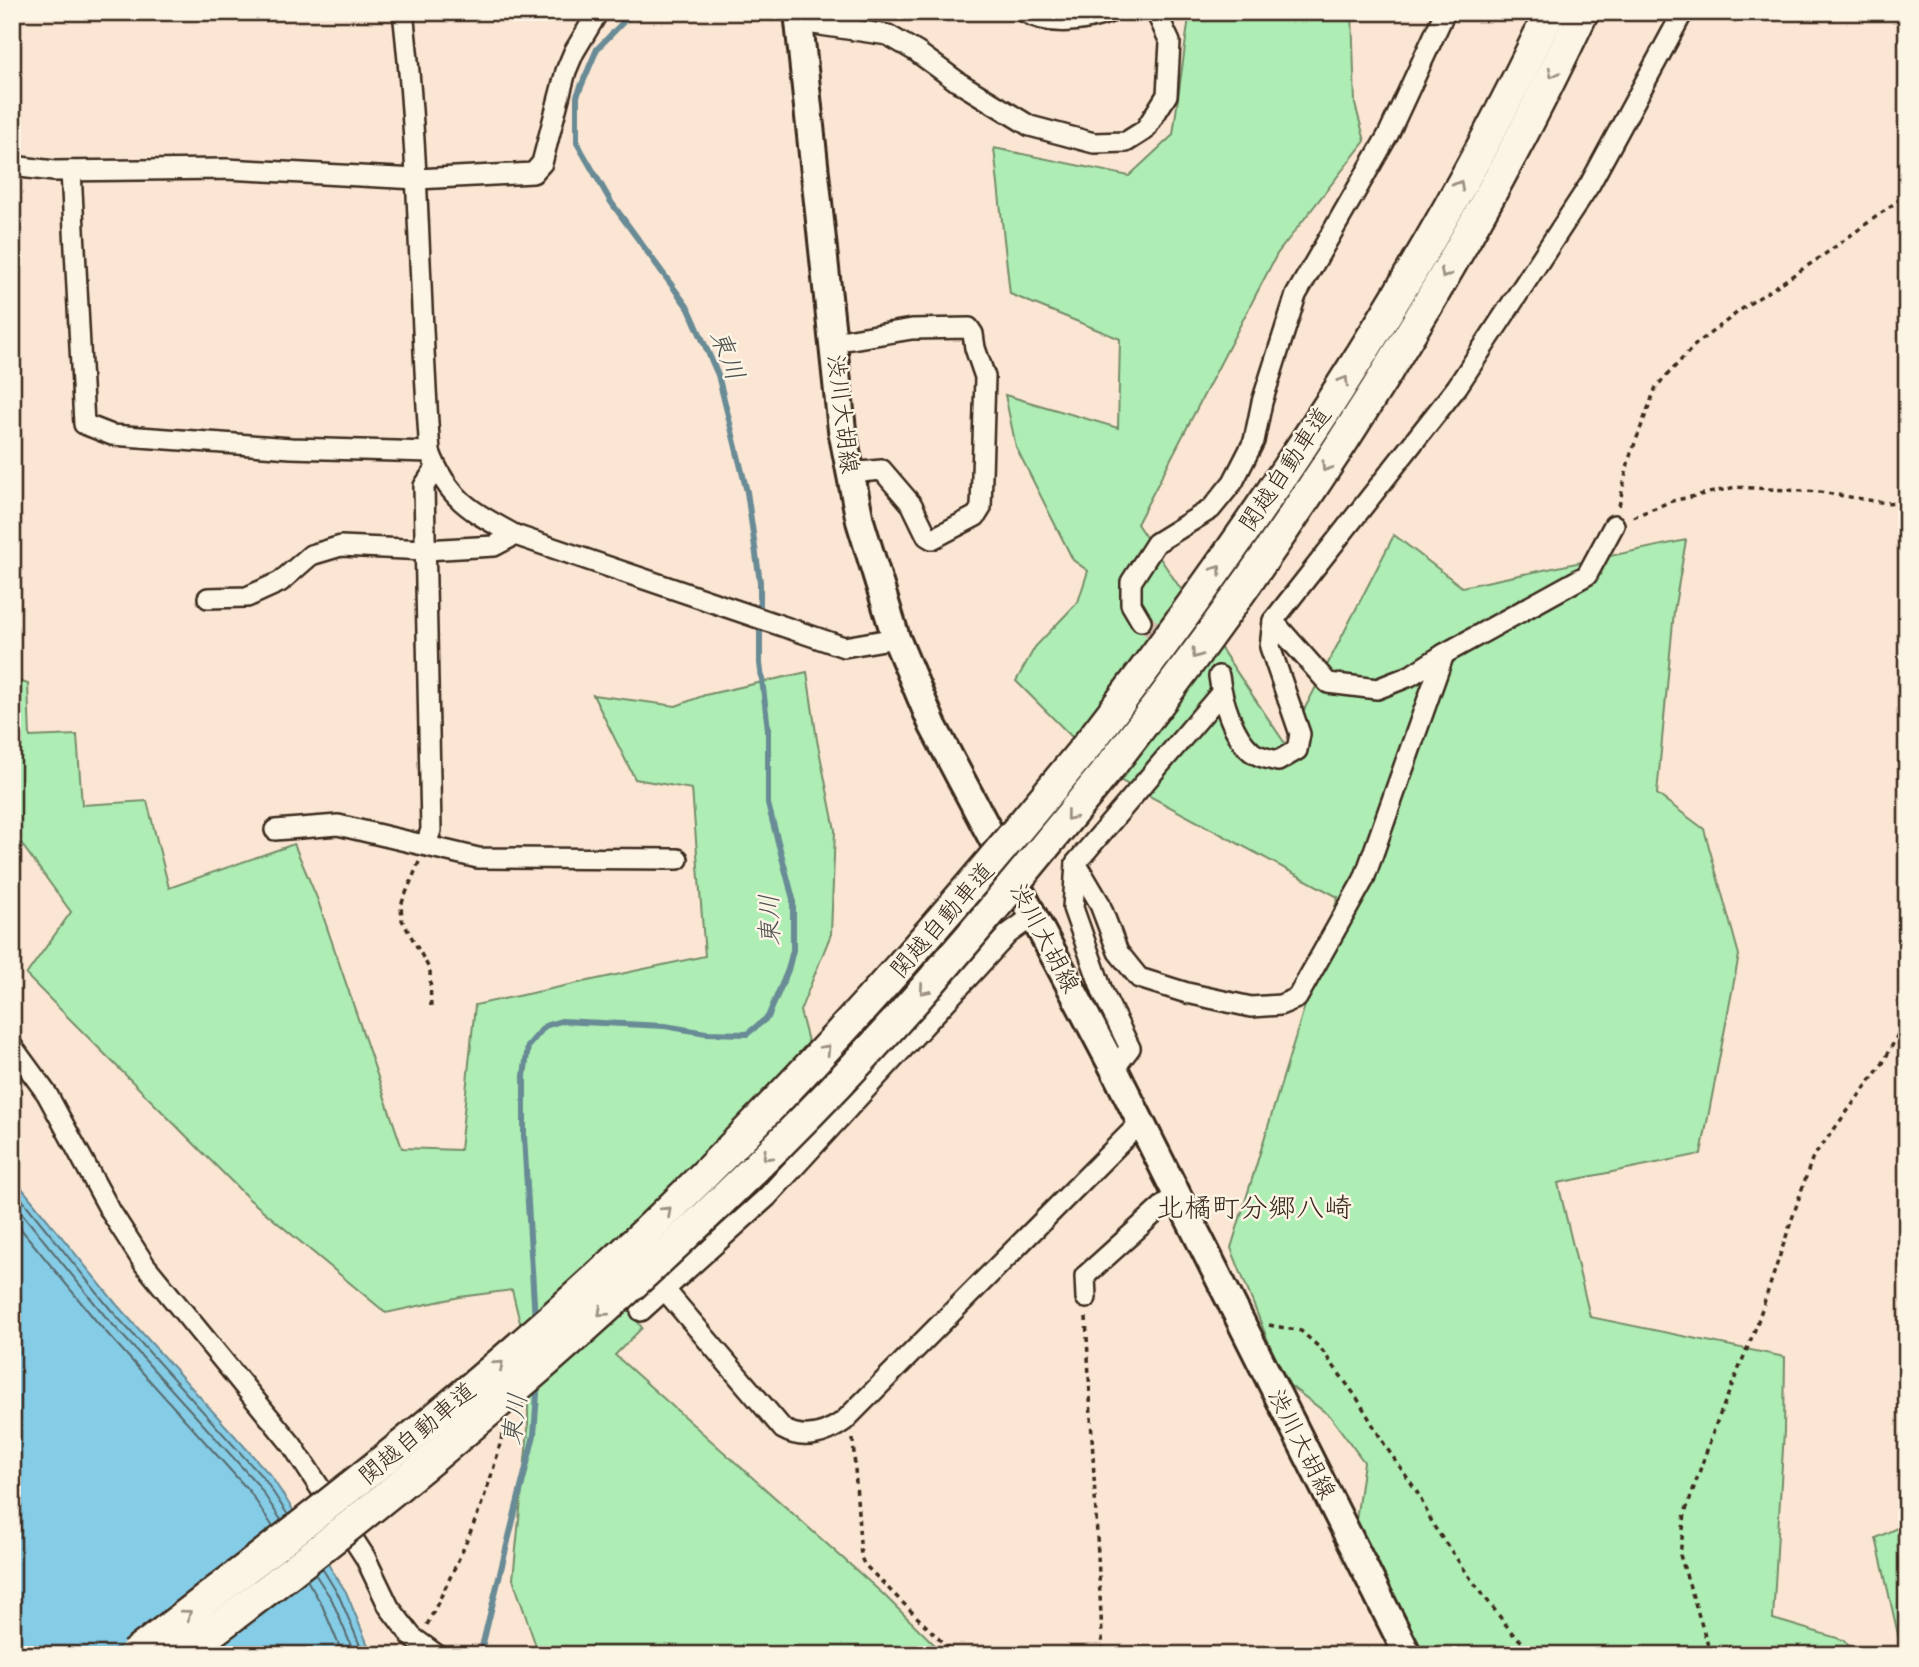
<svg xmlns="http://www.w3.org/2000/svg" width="1919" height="1667" font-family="Mynerve,'Klee One',sans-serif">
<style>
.green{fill:#aeedb4;stroke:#748c69;stroke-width:2}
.water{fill:#85cce6;stroke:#678b96;stroke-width:2}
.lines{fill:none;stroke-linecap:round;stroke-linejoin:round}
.shore{stroke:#596b6e;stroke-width:2}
.stream{stroke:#678b96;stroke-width:6}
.minor-tunnel{stroke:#d5c0af;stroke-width:19;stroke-dasharray:19 10;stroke-linecap:butt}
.minor-casing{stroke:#3b2a1e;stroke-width:24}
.major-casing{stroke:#3b2a1e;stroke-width:32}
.highway-casing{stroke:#3b2a1e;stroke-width:35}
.path{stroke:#3b2a1e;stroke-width:3.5;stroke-dasharray:5 5;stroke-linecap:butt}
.minor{stroke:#fcf5e5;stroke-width:19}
.major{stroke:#fcf5e5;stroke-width:26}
.highway{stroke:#fcf5e5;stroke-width:30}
.highway-bridge-casing{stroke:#3b2a1e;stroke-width:35;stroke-linecap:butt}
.highway-bridge{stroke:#fcf5e5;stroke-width:30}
.oneway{stroke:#9c9082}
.labels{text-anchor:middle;stroke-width:5;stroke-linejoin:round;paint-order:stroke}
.street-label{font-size:24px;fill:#3b2a1e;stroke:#fcf5e5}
.water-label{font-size:26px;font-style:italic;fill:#4e5250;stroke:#fcf5e5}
.quarter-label{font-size:28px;fill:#3b2a1e;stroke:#fcf5e5}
</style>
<rect width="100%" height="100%" fill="#fbe6d3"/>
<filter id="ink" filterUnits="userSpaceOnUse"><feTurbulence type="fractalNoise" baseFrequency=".0143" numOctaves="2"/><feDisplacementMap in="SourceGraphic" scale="14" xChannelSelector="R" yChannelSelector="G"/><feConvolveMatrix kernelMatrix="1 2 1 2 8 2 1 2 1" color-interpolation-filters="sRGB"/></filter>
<g filter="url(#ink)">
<g class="green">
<path d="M 1185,12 L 1352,12 L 1355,104 L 1365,141 L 1277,254 L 1137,524 L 1286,745 L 1394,535 L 1462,587 L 1686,540 L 1674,611 L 1657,794 L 1704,829 L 1739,955 L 1701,1154 L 1558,1183 L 1590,1317 L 1785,1357 L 1784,1431 L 1773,1619 L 1844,1640 L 1856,1655 L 1420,1655 L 1355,1528 L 1364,1462 L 1330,1416 L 1284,1381 L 1231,1248 L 1338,897 L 1110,775 L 1016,681 L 1035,647 L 1078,602 L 1088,571 L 1073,560 L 1016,447 L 1005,395 L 1118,428 L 1120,339 L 1010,294 L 994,148 L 1129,176 L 1173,135 L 1189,17 Z"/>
<path d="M 807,672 L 817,740 L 835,830 L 831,934 L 800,1011 L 810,1049 L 599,1265 L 642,1328 L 615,1355 L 883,1594 L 945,1655 L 539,1655 L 513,1579 L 528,1430 L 528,1355 L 512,1290 L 460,1297 L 386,1313 L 249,1199 L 26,975 L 71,912 L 12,831 L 12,679 L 28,684 L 30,737 L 77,735 L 82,805 L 147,801 L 169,888 L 294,844 L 317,898 L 402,1148 L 460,1150 L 475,1005 L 705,956 L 692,789 L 635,779 L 593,695 L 676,706 L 705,695 Z"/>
<path d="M 1907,1523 L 1907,1652 L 1902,1652 L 1876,1538 Z"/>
</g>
<path class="water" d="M 12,1176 L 117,1305 L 271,1476 L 346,1592 L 372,1655 L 12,1655 Z"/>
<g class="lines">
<g class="shore">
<path d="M 12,1187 L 111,1310 L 265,1480 L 288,1515"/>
<path d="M 12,1201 L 105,1316 L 258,1485 L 281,1520"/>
<path d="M 12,1218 L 97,1322 L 250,1492 L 273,1527"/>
<path d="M 322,1568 L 339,1596 L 364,1655"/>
<path d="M 315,1574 L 332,1600 L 355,1655"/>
<path d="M 307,1580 L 322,1605 L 343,1655"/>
</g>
<g class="stream">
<path d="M 535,1320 L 524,1136 L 524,1076 L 528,1046 L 545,1026 L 561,1021 L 665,1026 L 706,1033 L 747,1034 L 768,1017 L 788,970 L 793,950 L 793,899 L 768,804 L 768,729 L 760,663 L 760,582 L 747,492 L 718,375 L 689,309 L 611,202 L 577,143 L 577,96 L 597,49 L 633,12"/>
<path d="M 480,1655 L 534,1435 L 538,1380"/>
</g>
<path class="minor-tunnel" d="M 1141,621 L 1219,676"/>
<g class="minor-casing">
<g id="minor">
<path d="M 403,12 C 420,159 419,306 430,452 C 448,500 473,512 515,535 L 844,647 L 896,638"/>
<path d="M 1025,12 C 1050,27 1085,22 1111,12"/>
<path d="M 800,22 L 888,35 L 917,52 L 958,82 L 1030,126 L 1094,143 L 1126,142 L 1145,130 L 1167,95 L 1170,42 L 1156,12"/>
<path d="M 12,166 L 54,171 L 226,169 L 417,179 L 533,173 L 542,163 L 566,71 L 574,52 L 598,12"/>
<path d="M 71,171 L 84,424 L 112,435 L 291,448 L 430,452"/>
<path d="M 834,342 L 912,329 L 969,328 L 973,334 L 975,348 L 985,377 L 981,508 L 976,516 L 932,539 L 927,536 L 912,505 L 882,470 L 849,473"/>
<path d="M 208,598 L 247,597 L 280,582 L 311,555 L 341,546 L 426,550 L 494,546 L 515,535"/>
<path d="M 1141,621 L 1131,604 L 1131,582 L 1156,543 L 1211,509 L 1233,482 L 1254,441 L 1262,402 L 1296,295 L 1388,135 L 1445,12"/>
<path d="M 1273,621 L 1328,683 L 1377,689 L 1410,676 L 1444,654 L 1587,575 L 1614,525"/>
<path d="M 1219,676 C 1222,700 1233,736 1252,752 C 1258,757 1270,759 1278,761 L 1297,750 L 1300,734 L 1270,647 L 1273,621 L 1457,387 L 1590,184 L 1683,12"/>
<path d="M 275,830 L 338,825 L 478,858 L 678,859"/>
<path d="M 426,844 L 431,830 L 424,486 L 436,468"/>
<path d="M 1076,863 L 1099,902 L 1118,952 L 1139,978 L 1187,993 L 1251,1007 L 1280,1005 L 1297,998 L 1364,879 L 1444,654"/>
<path d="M 12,1046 L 47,1094 L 111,1212 L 145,1265 L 292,1445 L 365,1557 L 389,1607 L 412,1637 L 437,1655"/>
<path d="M 1114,1069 L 1130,1048 L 1103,993 L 1073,908 L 1076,863 L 1221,693"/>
<path d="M 665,1290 L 783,1429 C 804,1441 826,1434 844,1421 L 1133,1130"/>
<path d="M 1086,1298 L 1085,1276 L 1167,1202 L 1178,1197"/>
<path d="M 641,1311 L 767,1197 L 1008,934 L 1033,916"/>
</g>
</g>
<g class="major-casing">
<path id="major" d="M 798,12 L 842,430 L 860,521 L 896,638 L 933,726 L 1114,1069 L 1408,1655"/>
</g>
<g class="highway-casing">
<g id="highway">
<path d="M 1089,743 C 1264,515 1427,272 1550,12"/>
<path d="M 1113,763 C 1295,530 1457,280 1583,12"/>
</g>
</g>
<g class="path">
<path d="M 1619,506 L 1629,459 L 1656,387 L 1695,345 L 1746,306 L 1821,257 L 1899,200 L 1907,192"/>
<path d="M 1633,517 L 1672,501 L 1736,487 L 1820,492 L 1886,503 L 1907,501"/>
<path d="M 419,862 L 401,905 L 402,920 L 430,970 L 431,1010"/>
<path d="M 1086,1317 L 1103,1655"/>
<path d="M 1269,1325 L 1301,1331 L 1321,1349 L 1357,1398 L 1386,1447 L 1416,1490 L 1435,1528 L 1471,1579 L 1513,1634 L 1537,1655"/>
<path d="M 853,1439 L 861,1557 L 864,1564 L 955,1655"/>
<path d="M 427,1625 C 459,1560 488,1501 503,1431"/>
<path d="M 1711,1655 L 1680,1555 L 1685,1513 L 1716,1424 L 1756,1327 L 1812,1159 L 1883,1063 L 1907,1017"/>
</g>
<use href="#minor" class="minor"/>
<use href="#major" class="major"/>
<use href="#highway" class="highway"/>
<g class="highway-bridge-casing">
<g id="highway-bridge">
<path d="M 133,1655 C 329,1506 524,1355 699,1180 C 838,1042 965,895 1089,743"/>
<path d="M 181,1655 C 404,1490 617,1310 811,1112 C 919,1002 1016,882 1113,763"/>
</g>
</g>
<use href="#highway-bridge" class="highway-bridge"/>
</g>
<defs><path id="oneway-chevron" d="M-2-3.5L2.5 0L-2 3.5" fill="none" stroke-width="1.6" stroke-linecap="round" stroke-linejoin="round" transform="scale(1.75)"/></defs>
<g class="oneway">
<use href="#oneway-chevron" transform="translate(1553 73) rotate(117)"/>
<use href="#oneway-chevron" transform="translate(1459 185) rotate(-61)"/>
<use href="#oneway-chevron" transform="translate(1445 274) rotate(119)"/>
<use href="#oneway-chevron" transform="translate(1344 381) rotate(-58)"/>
<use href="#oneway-chevron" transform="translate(1326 467) rotate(124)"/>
<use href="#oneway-chevron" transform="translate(1217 570) rotate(-55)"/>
<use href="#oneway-chevron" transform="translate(1196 654) rotate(125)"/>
<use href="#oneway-chevron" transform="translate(1070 816) rotate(129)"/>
<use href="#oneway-chevron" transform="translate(924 990) rotate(131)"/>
<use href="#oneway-chevron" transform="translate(826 1049) rotate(-47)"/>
<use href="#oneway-chevron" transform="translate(767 1156) rotate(135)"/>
<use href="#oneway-chevron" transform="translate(667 1211) rotate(-43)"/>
<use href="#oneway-chevron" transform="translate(602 1312) rotate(138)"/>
<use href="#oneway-chevron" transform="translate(499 1365) rotate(-42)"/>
<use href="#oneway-chevron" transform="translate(187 1614) rotate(-37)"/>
</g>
</g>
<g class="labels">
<g class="street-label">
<text transform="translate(843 414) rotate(83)" y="8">渋川大胡線</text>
<text transform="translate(1285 469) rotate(-56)" y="8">関越自動車道</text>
<text transform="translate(942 920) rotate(-49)" y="8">関越自動車道</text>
<text transform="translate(1045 938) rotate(62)" y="8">渋川大胡線</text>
<text transform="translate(417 1433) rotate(-40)" y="8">関越自動車道</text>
<text transform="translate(1302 1444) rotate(63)" y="8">渋川大胡線</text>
</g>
<g class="water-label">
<text transform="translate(728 355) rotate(69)" y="9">東川</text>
<text transform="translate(769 920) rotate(-91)" y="9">東川</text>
<text transform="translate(514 1419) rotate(-82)" y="9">東川</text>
</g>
<g class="quarter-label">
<text x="1254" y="1217">北橘町分郷八崎</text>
</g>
</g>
<rect width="1919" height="1667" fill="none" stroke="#fcf5e5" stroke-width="42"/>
<rect x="21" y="21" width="1877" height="1625" fill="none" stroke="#3b2a1e" stroke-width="2.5" filter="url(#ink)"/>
</svg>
